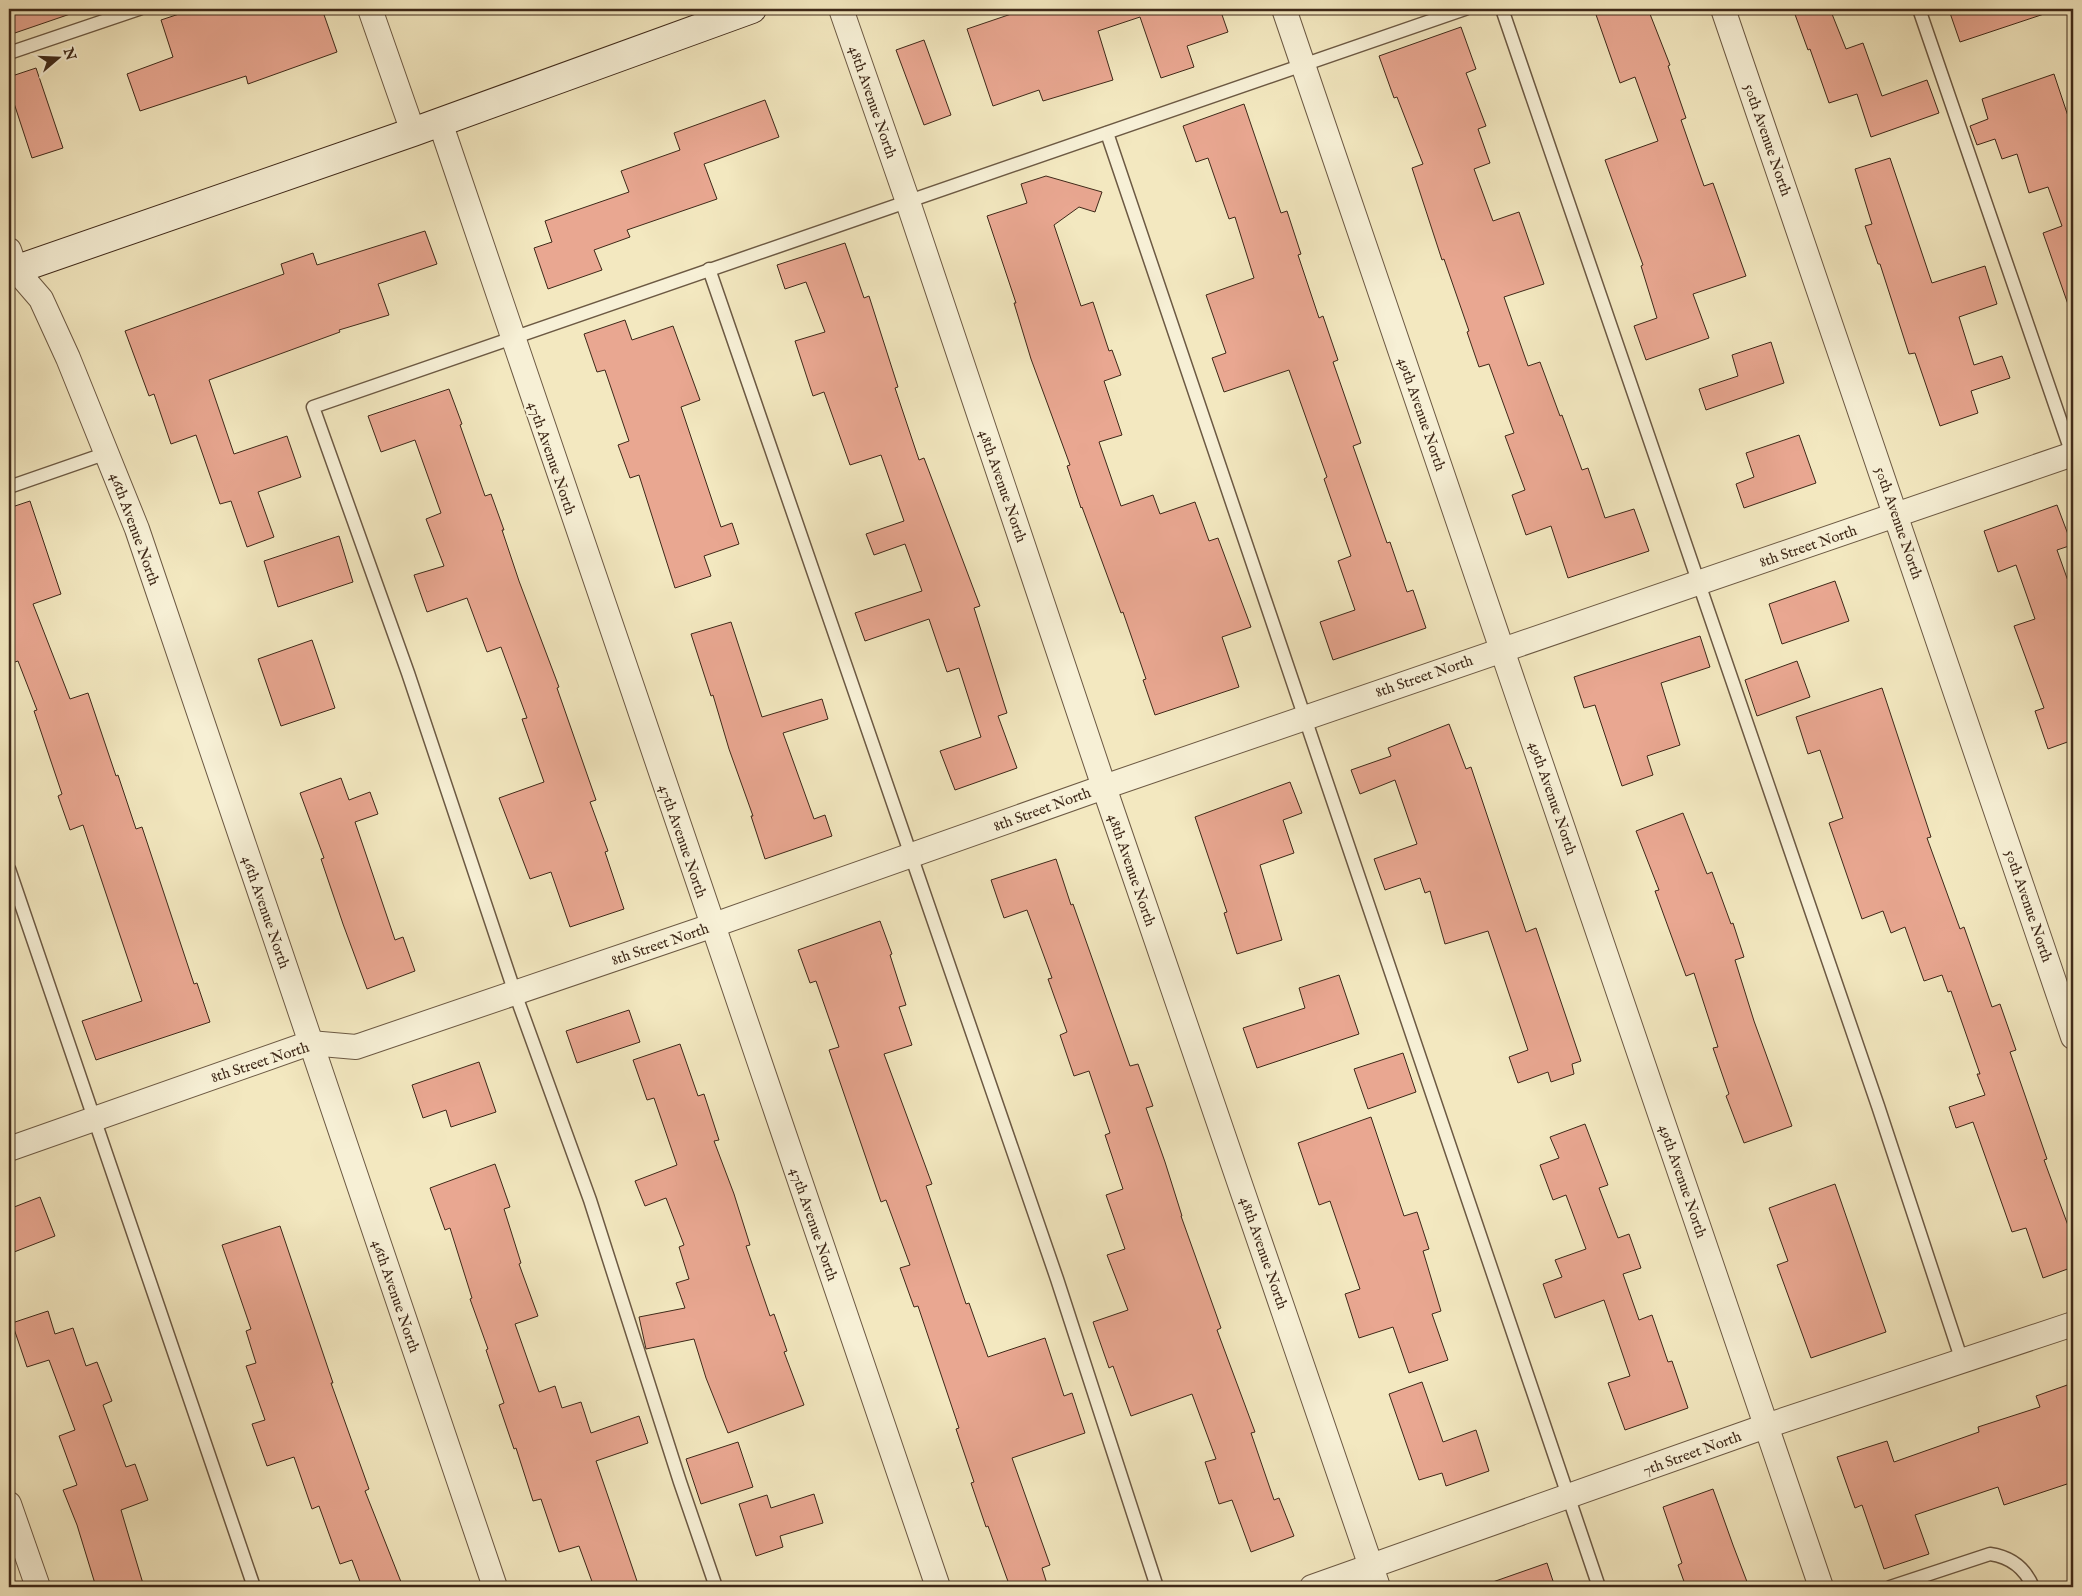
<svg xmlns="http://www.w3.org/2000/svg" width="2082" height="1596" font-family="'IM FELL English',serif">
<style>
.building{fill:#e9a791;stroke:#3f2919}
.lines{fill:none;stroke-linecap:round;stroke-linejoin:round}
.lane-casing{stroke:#6c5943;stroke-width:15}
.street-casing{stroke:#6c5943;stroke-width:26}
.secondary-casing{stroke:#3f2919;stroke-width:30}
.lane{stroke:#f7f0d6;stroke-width:12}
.street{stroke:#f7f0d6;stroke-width:24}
.secondary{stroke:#f7f0d6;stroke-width:28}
.labels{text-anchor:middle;stroke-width:4;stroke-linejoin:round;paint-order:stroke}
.street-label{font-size:15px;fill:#3f2919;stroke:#f7f0d6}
</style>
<rect width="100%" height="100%" fill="#f3e8c0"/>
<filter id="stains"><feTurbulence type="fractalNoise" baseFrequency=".004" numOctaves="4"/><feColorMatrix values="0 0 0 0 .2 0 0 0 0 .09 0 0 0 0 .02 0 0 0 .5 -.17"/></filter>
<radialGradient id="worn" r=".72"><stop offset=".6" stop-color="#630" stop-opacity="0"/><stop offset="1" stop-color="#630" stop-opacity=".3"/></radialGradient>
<g class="building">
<path d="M 9,9 L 75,9 L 76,12 L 9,35 Z"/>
<path d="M 194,9 L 322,9 L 337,52 L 248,84 L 246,76 L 140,111 L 127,74 L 173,57 L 161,20 Z"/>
<path d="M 1026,9 L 1220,9 L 1228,32 L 1187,46 L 1194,67 L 1161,78 L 1140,17 L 1098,31 L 1113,80 L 1043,101 L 1039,90 L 993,106 L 967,29 Z"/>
<path d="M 1594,9 L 1648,9 L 1670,65 L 1668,66 L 1686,118 L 1681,120 L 1704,186 L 1713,183 L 1746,276 L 1693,294 L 1709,338 L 1646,360 L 1634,326 L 1657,318 L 1641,266 L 1643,265 L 1605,160 L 1658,141 L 1635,77 L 1620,83 Z"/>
<path d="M 1793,9 L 1830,9 L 1846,49 L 1863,43 L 1882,96 L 1927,80 L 1939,113 L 1871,137 L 1857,94 L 1829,103 L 1810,49 L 1808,50 Z"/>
<path d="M 1962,9 L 2046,9 L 2047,13 L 1960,42 L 1950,13 Z"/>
<path d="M 1461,27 L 1476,69 L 1466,73 L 1486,126 L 1478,129 L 1490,163 L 1474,169 L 1493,221 L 1519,212 L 1544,284 L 1504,297 L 1528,366 L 1540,362 L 1560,416 L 1562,415 L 1582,470 L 1588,468 L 1605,518 L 1634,509 L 1649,551 L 1568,578 L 1551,526 L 1526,535 L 1512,495 L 1525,490 L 1505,436 L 1514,433 L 1489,364 L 1479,367 L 1467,332 L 1469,331 L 1444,259 L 1442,260 L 1412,168 L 1423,164 L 1397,97 L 1394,98 L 1379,56 Z"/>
<path d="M 924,40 L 951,115 L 924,125 L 896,50 Z"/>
<path d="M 36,68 L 63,148 L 32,158 L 9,88 L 9,77 Z"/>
<path d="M 2054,74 L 2073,131 L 2073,309 L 2070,310 L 2043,233 L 2062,226 L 2048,187 L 2029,193 L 2017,154 L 2002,159 L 1995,139 L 1977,145 L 1970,126 L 1988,119 L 1982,99 Z"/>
<path d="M 765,100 L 779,137 L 704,164 L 717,199 L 627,230 L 630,237 L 594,250 L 602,270 L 548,289 L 534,248 L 552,242 L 545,221 L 629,192 L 621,171 L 680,150 L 674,133 Z"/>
<path d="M 1244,104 L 1281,213 L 1287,211 L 1301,254 L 1298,255 L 1319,318 L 1323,316 L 1338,360 L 1333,362 L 1361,443 L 1353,446 L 1387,543 L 1390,542 L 1407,592 L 1413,590 L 1426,628 L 1333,660 L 1320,622 L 1355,610 L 1338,561 L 1351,556 L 1324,479 L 1327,477 L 1289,370 L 1224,392 L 1212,358 L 1226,353 L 1206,295 L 1254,278 L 1235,217 L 1229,219 L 1208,158 L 1196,162 L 1183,126 Z"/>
<path d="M 1890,158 L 1932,283 L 1985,266 L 1997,304 L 1959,317 L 1974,365 L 2002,356 L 2010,378 L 1971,391 L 1978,413 L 1940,426 L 1915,353 L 1909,354 L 1880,264 L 1878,264 L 1865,226 L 1872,224 L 1855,169 Z"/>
<path d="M 1046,176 L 1102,192 L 1095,212 L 1079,207 L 1054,225 L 1081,306 L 1093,302 L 1109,351 L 1112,350 L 1121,375 L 1104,381 L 1122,435 L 1099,442 L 1121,506 L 1153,495 L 1160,514 L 1195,502 L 1209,541 L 1218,538 L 1251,627 L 1222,637 L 1239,687 L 1155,715 L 1143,680 L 1146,679 L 1123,612 L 1121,613 L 1082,507 L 1081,508 L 1067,466 L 1070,465 L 1031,359 L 1014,303 L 1016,303 L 987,216 L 1027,203 L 1021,184 Z"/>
<path d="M 425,231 L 437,264 L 378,284 L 389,315 L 339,330 L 340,332 L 209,380 L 234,454 L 287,436 L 301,477 L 258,492 L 274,537 L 247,547 L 231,501 L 220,504 L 196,435 L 171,444 L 154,394 L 149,396 L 125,331 L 284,274 L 281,264 L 313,253 L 317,265 Z"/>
<path d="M 845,243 L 864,298 L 869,296 L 898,387 L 895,388 L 919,460 L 924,458 L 980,606 L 974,608 L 1007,713 L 998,716 L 1017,768 L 955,790 L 940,751 L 981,737 L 959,668 L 947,672 L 929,619 L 865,641 L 855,613 L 922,591 L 905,544 L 874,555 L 866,534 L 904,521 L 881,455 L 850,465 L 824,392 L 813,396 L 795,341 L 825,332 L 806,282 L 785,289 L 777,265 Z"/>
<path d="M 625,320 L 632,340 L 673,326 L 700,400 L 681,407 L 721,527 L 732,523 L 739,544 L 704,556 L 711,576 L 675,588 L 639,475 L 630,478 L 618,445 L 629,441 L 605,370 L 597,372 L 584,334 Z"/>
<path d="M 1771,342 L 1784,383 L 1706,410 L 1699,389 L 1738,376 L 1732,355 Z"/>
<path d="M 449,389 L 462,424 L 460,425 L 485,496 L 491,494 L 504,530 L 502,530 L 519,581 L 559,687 L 557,688 L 596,800 L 590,802 L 608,851 L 605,852 L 624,909 L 570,927 L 551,872 L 530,879 L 499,798 L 544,782 L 522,719 L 527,718 L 501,647 L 487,652 L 467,598 L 427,612 L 414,575 L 444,566 L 426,519 L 441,513 L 415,440 L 381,452 L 368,416 Z"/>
<path d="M 1799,435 L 1816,483 L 1744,508 L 1736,484 L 1754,477 L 1746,453 Z"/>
<path d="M 30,501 L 61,594 L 33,604 L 70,699 L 88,693 L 116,776 L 118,775 L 136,829 L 142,827 L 194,984 L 197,983 L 210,1022 L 96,1060 L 82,1021 L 142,1001 L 83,825 L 70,830 L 58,796 L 62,794 L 34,711 L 37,710 L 18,661 L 9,664 L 9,508 Z"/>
<path d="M 2057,505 L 2072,545 L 2057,550 L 2073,595 L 2073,740 L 2048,749 L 2035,711 L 2044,708 L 2014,626 L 2035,619 L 2016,565 L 1998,572 L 1984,531 Z"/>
<path d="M 339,536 L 353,582 L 278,607 L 264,561 Z"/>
<path d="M 1835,581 L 1849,621 L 1782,644 L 1769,604 Z"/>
<path d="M 731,622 L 762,717 L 822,699 L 828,719 L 783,733 L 814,819 L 825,815 L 832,836 L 765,859 L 751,816 L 753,816 L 729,749 L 713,695 L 711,696 L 691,634 Z"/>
<path d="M 1700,636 L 1710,667 L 1661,683 L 1680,745 L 1647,756 L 1653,775 L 1622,786 L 1595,705 L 1584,708 L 1574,677 Z"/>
<path d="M 312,640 L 335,708 L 281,726 L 258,659 Z"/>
<path d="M 1797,661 L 1810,697 L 1757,716 L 1745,680 Z"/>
<path d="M 1882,688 L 1931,837 L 1927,838 L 1960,929 L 1964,927 L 1992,1007 L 2000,1004 L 2016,1050 L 2010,1052 L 2047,1159 L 2044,1160 L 2073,1239 L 2073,1267 L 2043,1278 L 2026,1228 L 2012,1232 L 1973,1122 L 1956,1128 L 1949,1107 L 1985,1095 L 1977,1074 L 1980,1074 L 1951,991 L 1948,992 L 1942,975 L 1924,981 L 1905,927 L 1891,933 L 1883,911 L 1862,919 L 1829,823 L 1843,818 L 1820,750 L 1808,754 L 1796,717 Z"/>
<path d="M 1449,724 L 1466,769 L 1471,767 L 1526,932 L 1536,928 L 1581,1061 L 1572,1064 L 1574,1074 L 1551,1082 L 1548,1072 L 1518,1083 L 1509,1057 L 1528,1050 L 1488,931 L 1445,944 L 1430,891 L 1425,893 L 1420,878 L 1385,890 L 1374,859 L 1417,844 L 1395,780 L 1360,794 L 1351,770 L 1391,756 L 1388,748 Z"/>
<path d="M 341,778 L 349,800 L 370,792 L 378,814 L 355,822 L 395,940 L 403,937 L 415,971 L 367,989 L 343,924 L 321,859 L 324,858 L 300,793 Z"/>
<path d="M 1290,782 L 1302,813 L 1283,820 L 1294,853 L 1260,865 L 1282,940 L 1237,954 L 1224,913 L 1227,912 L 1195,817 Z"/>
<path d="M 1683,813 L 1707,874 L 1712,872 L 1731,924 L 1733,923 L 1744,957 L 1735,960 L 1754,1021 L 1792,1126 L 1744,1143 L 1726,1096 L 1729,1094 L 1713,1048 L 1718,1047 L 1694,973 L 1686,976 L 1655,891 L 1659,890 L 1636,831 Z"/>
<path d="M 1056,859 L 1071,905 L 1073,904 L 1130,1066 L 1138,1064 L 1153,1106 L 1146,1108 L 1165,1162 L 1182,1216 L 1181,1216 L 1221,1328 L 1217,1330 L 1255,1432 L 1251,1433 L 1274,1500 L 1279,1498 L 1294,1536 L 1251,1552 L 1232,1500 L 1219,1504 L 1205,1462 L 1216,1459 L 1192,1394 L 1131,1416 L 1113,1366 L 1109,1368 L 1093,1322 L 1128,1310 L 1107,1255 L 1125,1249 L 1106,1195 L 1123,1189 L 1105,1135 L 1110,1133 L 1089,1071 L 1074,1076 L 1060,1035 L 1067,1032 L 1048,979 L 1052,978 L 1027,910 L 1004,918 L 991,880 Z"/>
<path d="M 880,921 L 892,954 L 890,955 L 906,1005 L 899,1007 L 912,1045 L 884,1054 L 932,1184 L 926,1186 L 966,1304 L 969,1303 L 988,1357 L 1045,1338 L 1064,1396 L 1072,1393 L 1085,1433 L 1012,1458 L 1050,1565 L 1042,1568 L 1048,1587 L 1010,1587 L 988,1526 L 986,1527 L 971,1483 L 974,1482 L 956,1429 L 959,1428 L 918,1306 L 914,1307 L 900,1268 L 910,1265 L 886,1200 L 881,1202 L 829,1050 L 839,1047 L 816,981 L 810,983 L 798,950 Z"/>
<path d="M 1339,975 L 1359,1034 L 1257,1068 L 1243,1028 L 1305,1008 L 1299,988 Z"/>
<path d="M 629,1010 L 640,1042 L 577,1063 L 566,1031 Z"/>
<path d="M 680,1044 L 698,1096 L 704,1094 L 719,1140 L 714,1141 L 734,1194 L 750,1245 L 746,1246 L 770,1316 L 774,1314 L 787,1351 L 784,1352 L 804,1405 L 728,1433 L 706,1378 L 694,1339 L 646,1349 L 639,1317 L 685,1308 L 676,1283 L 689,1279 L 679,1247 L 684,1245 L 666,1198 L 645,1206 L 635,1181 L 677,1165 L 654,1098 L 647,1100 L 633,1060 Z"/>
<path d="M 1403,1053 L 1416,1092 L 1368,1109 L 1354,1069 Z"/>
<path d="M 479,1062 L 496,1112 L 451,1127 L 446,1110 L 423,1118 L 412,1085 Z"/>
<path d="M 1371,1117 L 1404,1216 L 1417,1212 L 1429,1249 L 1423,1251 L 1441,1311 L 1432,1314 L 1448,1360 L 1409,1373 L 1393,1327 L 1359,1338 L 1345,1294 L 1360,1289 L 1330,1201 L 1319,1205 L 1298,1143 Z"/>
<path d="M 1585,1124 L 1608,1185 L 1599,1188 L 1618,1238 L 1629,1234 L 1641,1268 L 1623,1274 L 1639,1320 L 1652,1315 L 1668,1362 L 1672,1361 L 1688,1408 L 1625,1430 L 1608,1383 L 1630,1376 L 1604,1300 L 1555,1318 L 1543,1284 L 1562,1277 L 1555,1260 L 1586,1249 L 1566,1195 L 1553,1200 L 1540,1165 L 1559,1158 L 1550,1137 Z"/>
<path d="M 495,1164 L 510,1207 L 504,1209 L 521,1263 L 519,1264 L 538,1316 L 515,1324 L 539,1392 L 555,1386 L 562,1408 L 581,1402 L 591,1433 L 639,1416 L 648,1443 L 596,1461 L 639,1587 L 594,1587 L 579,1546 L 559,1552 L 541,1499 L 533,1501 L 516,1448 L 514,1449 L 499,1405 L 504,1403 L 486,1350 L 488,1349 L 470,1299 L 472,1298 L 450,1228 L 445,1230 L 430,1188 Z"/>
<path d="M 1835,1184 L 1886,1332 L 1811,1358 L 1777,1265 L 1788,1261 L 1769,1208 Z"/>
<path d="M 40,1197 L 55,1236 L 9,1254 L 9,1209 Z"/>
<path d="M 280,1226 L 333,1383 L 331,1383 L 369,1489 L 365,1491 L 403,1587 L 362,1587 L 352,1560 L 340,1564 L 319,1506 L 312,1509 L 294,1457 L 267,1466 L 252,1424 L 265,1420 L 246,1366 L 256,1363 L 246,1331 L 251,1329 L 222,1245 Z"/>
<path d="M 48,1311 L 55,1334 L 73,1328 L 86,1366 L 97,1362 L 112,1401 L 103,1405 L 126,1467 L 135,1464 L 148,1500 L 121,1510 L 144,1587 L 96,1587 L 77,1525 L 63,1490 L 77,1485 L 59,1436 L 75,1430 L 49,1360 L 27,1367 L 12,1323 Z"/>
<path d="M 1422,1382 L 1443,1442 L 1476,1430 L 1489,1471 L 1446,1486 L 1442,1473 L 1419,1480 L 1389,1394 Z"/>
<path d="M 2073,1383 L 2073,1482 L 2004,1505 L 1998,1487 L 1915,1515 L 1929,1554 L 1884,1569 L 1862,1505 L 1855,1508 L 1837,1457 L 1887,1441 L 1894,1462 L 1979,1432 L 1978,1427 L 2040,1407 L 2036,1396 Z"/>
<path d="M 738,1442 L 753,1487 L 701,1504 L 686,1459 Z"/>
<path d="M 1713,1489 L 1733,1545 L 1749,1587 L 1686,1587 L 1678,1565 L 1682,1563 L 1663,1507 Z"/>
<path d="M 814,1494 L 823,1523 L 780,1536 L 783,1547 L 756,1556 L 739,1504 L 767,1495 L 771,1508 Z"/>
<path d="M 1547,1563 L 1555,1587 L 1488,1587 L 1487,1584 Z"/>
</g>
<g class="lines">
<g class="lane-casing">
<g id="lane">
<path d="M 1502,9 L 1878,1106 L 1962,1361"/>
<path d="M 1919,9 L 2073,457"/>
<path d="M 9,53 L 139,9"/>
<path d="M 1107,133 L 1599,1587"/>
<path d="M 709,269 L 1057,1279 L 1157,1587"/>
<path d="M 9,487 L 107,453"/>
<path d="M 9,869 L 254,1587"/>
<path d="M 716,1587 L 680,1482 L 590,1200 L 515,993 L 408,673 L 313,407 L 1465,9"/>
<path d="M 1890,1587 L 1990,1554 C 2011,1557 2025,1568 2033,1587"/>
</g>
</g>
<g class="street-casing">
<g id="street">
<path d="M 370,9 L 413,132"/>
<path d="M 841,9 L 908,202 L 1104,787 L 1378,1587"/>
<path d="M 1284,9 L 1821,1587"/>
<path d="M 1723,9 L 2073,1037"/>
<path d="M 440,122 L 938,1587"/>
<path d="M 9,250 L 16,270 L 41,299 L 68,358 L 137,529 L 495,1587"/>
<path d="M 9,1149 L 310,1043 L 356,1047 L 711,926 L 1104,787 L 2073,454"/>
<path d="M 9,1504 L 38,1587"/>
<path d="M 1312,1587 L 1766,1426 L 2073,1324"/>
</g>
</g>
<g class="secondary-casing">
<path id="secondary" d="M 9,272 L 413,132 L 752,9"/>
</g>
<use href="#lane" class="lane"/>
<use href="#street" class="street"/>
<use href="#secondary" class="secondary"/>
</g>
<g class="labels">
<g class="street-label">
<text transform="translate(873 102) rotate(71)" y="5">48th Avenue North</text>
<text transform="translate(1768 140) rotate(71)" y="5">50th Avenue North</text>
<text transform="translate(1422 414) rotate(71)" y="5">49th Avenue North</text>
<text transform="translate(552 458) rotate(71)" y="5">47th Avenue North</text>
<text transform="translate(1003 486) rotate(71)" y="5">48th Avenue North</text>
<text transform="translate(1899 523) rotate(71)" y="5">50th Avenue North</text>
<text transform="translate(135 529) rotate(70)" y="5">46th Avenue North</text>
<text transform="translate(1808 546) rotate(-19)" y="5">8th Street North</text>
<text transform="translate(1424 676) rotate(-19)" y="5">8th Street North</text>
<text transform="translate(1553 798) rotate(71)" y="5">49th Avenue North</text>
<text transform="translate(1042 809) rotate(-20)" y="5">8th Street North</text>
<text transform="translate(683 841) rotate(71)" y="5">47th Avenue North</text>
<text transform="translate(1132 870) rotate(71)" y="5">48th Avenue North</text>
<text transform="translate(2029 906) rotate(71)" y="5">50th Avenue North</text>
<text transform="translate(266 912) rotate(71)" y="5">46th Avenue North</text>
<text transform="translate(660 944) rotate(-19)" y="5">8th Street North</text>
<text transform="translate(260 1062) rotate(-18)" y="5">8th Street North</text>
<text transform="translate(1683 1181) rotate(71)" y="5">49th Avenue North</text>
<text transform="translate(814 1224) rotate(71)" y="5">47th Avenue North</text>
<text transform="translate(1264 1253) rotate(71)" y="5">48th Avenue North</text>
<text transform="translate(396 1296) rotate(71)" y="5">46th Avenue North</text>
<text transform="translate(1692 1453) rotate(-20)" y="5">7th Street North</text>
</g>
</g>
<rect width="2082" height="1596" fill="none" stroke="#f3e8c0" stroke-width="30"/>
<rect x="10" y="10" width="2062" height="1576" fill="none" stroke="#3f2919" stroke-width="2.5"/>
<rect x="15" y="15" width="2052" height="1566" fill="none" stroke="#3f2919"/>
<g transform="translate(58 58) rotate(71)" stroke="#f7f0d6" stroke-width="4" paint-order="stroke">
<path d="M0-4L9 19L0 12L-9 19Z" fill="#3f2919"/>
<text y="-8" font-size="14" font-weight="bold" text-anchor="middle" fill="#3f2919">N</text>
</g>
<rect width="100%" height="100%" filter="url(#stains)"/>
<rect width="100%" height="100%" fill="url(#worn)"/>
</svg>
